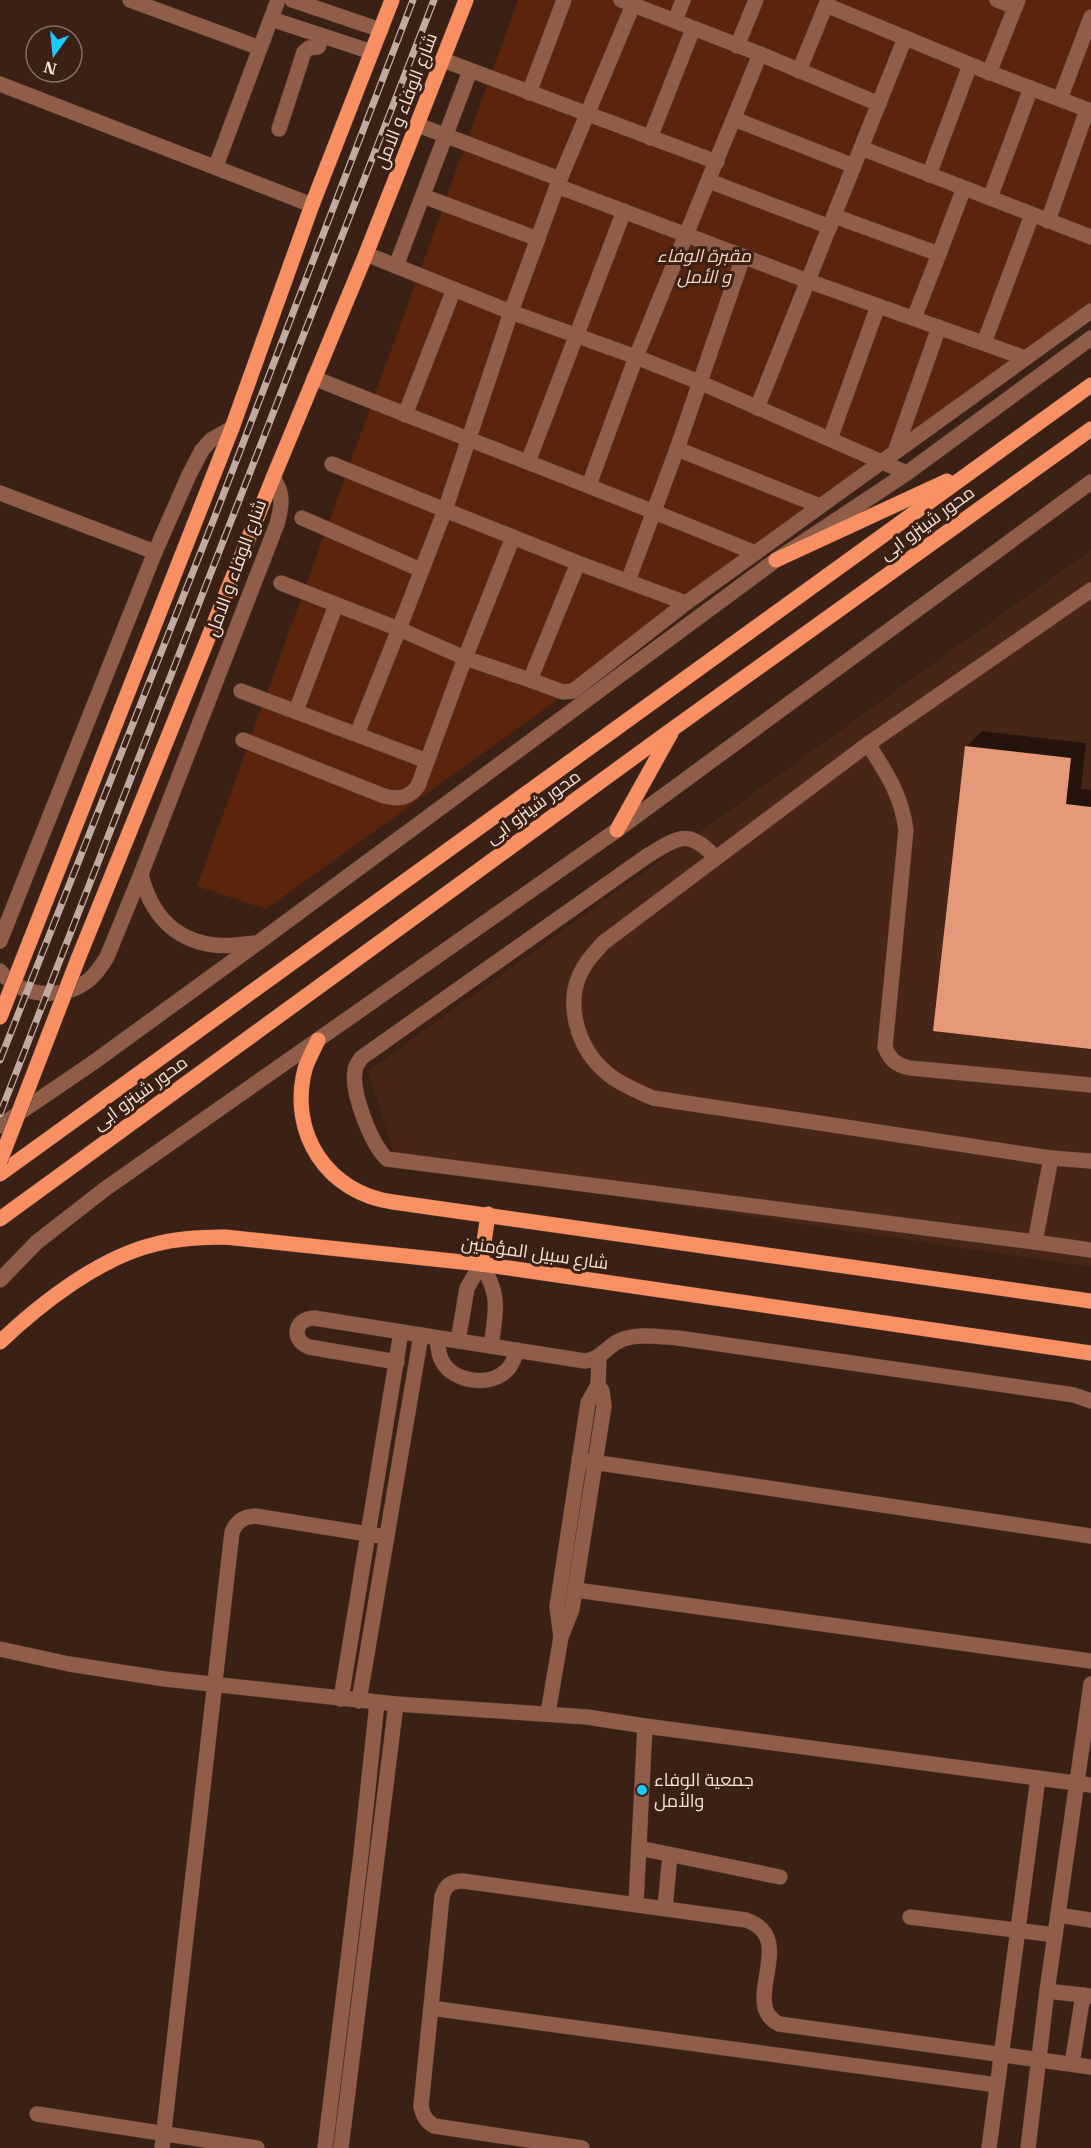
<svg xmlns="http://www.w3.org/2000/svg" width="1091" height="2148" font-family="'IBM Plex Serif',Cairo,serif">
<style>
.built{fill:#472618}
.green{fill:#5c250b}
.shadow{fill:#0007}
.building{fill:#e69979}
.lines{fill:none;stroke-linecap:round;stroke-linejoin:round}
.minor-casing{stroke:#543b30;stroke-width:16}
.major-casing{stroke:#543b30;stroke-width:16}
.minor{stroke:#905e48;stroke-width:15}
.major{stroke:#f89064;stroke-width:15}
.rail-casing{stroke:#c0aba3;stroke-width:7}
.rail{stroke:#3a2015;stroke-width:4.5;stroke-dasharray:14;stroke-linecap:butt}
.major-bridge-casing{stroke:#543b30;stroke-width:16;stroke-linecap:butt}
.major-bridge{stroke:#f89064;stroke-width:15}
.poi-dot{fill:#1ec9fd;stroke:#3a2015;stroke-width:2}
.labels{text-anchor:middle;stroke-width:6;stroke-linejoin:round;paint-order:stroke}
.street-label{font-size:18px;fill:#f3e0d9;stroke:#3a2015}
.park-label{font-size:18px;font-style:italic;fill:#fbd1bf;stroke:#3a2015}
.poi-label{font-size:18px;fill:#f3e0d9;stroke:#3a2015;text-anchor:start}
</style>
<rect width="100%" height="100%" fill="#3a2015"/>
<path class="built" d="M 1091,550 L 1091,1267 L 397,1164 L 368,1071 Z"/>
<path class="green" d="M 518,0 L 1091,0 L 1091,317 L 266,909 L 197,886 Z"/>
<path class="shadow" d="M 982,731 L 1086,743 L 1081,789 L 1091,790 L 1091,1048 L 966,747 Z"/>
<path class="building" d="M 965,746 L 1071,758 L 1066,804 L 1091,807 L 1091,1049 L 933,1031 Z"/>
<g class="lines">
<g class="minor-casing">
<g id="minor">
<path d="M 130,0 L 260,48"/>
<path d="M 292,0 L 381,30"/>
<path d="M 621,0 L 760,54"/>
<path d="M 997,0 L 1015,7"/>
<path d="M 826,5 L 983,70 L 1091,111"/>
<path d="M 271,19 L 372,52"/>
<path d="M 675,21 L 683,0"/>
<path d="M 737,46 L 756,0"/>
<path d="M 443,60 L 717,162"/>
<path d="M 799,71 L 828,0"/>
<path d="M 989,73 L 1018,0"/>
<path d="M 0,84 L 312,205"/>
<path d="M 529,93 L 564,0"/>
<path d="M 1060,99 L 1091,17"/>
<path d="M 734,119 L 854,166"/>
<path d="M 418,125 L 560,179"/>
<path d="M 279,129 L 304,52 L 309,48 L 318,47 L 323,36"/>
<path d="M 650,138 L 693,29"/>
<path d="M 861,148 L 1091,237"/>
<path d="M 216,166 L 278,0"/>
<path d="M 929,175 L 970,65"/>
<path d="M 709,181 L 830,227"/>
<path d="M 557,186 L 633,5"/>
<path d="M 423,196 L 538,239"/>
<path d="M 990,198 L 1031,88"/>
<path d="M 834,216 L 939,254 L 964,188"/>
<path d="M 1048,221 L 1087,110"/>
<path d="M 366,254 L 511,312 L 636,357 L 699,382 L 907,473"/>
<path d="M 396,266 L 470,71"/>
<path d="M 914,318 L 939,254"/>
<path d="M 984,343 L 1032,215"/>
<path d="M 314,378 C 460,437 609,492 755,553"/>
<path d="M 757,408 L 905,38"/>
<path d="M 405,415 L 454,289"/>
<path d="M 830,439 L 878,306"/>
<path d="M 677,449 L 820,506"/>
<path d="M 895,452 L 939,327"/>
<path d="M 528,462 L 624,211"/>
<path d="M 332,464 L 445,510 L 511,312 L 557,186 L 808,281 L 1025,358"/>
<path d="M 589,485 L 636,357 L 760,54 L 879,104"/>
<path d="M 0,493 L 155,552"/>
<path d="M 302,518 L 421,570"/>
<path d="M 628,581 L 677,449 L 743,257"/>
<path d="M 281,583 L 399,629 L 445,510 L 578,563"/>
<path d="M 1091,590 L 868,744 L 603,943 C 597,950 590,957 585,965 C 562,1000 577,1049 608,1074 C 621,1085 638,1091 653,1098 L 1051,1158 L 1091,1161"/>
<path d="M 530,680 L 563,692 L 573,691 L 686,603"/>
<path d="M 241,691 L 427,761"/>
<path d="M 296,711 L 336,605"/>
<path d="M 357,734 L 399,629 L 465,658 L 513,537"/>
<path d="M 243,740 L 384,796 C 399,800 409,798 418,786 L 465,658 L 530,680 L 578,563 L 686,603 L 1091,311"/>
<path d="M 868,744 C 887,774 901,794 906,830 L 885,1047 C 890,1060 896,1065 910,1068 L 1091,1085"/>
<path d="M 716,858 C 688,828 679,837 647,856 L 361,1058 C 359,1062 355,1066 355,1071 C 351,1092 371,1144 387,1159 L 1035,1242 L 1051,1158"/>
<path d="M 0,941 L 155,552 L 189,475 L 202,450 L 211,440 L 232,428"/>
<path d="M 256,943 C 242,944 228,947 214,945 C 173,940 150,912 141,874 L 277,524 C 282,506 284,493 273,478"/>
<path d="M 0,971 C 21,998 64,1001 90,979 C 97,973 102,965 107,957 L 141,874"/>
<path d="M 0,1126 L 94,1062 L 259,942 L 776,560 L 907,473 L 1091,338"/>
<path d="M 1035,1242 L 1091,1250"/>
<path d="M 0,1280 L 37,1242 L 105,1189 L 617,830 L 1091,482"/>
<path d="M 437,1338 C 438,1346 438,1354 442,1361 C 453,1382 489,1387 506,1371 C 512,1366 515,1357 517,1350"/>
<path d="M 458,1341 L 467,1288 L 481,1264 C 501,1296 496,1310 491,1346"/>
<path d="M 397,1362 L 309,1347 C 291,1340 294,1319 314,1318 L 585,1361 C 600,1359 605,1349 617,1342 C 634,1332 660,1337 678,1338 L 1074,1395 L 1091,1401"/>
<path d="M 579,1460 L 1091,1536"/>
<path d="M 576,1590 L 1091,1661"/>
<path d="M 561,1637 L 557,1607 L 588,1403 L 598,1385"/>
<path d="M 0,1649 L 69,1664 L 165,1679 L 396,1704 L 587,1717 L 645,1726 L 1091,1785"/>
<path d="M 341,1699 L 401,1332"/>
<path d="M 359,1701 L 421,1335"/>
<path d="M 548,1713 L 561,1637 L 572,1609 L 604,1406 L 602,1391 L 598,1385 L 599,1357"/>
<path d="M 639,1848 L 780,1877"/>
<path d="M 636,1904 L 645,1726"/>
<path d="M 665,1908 L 670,1855"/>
<path d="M 1058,1915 L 1091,1920"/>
<path d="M 910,1917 L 1055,1935"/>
<path d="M 1047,1991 L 1091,1996"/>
<path d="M 431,2008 L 997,2085"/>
<path d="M 1072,2064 L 1083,1995"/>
<path d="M 37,2114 L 257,2148"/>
<path d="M 162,2148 L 232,1532 C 237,1521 243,1517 255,1516 L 387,1537"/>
<path d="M 325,2148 L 361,1854 L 377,1703"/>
<path d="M 341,2148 L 396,1704"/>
<path d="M 582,2148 L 434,2126 C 426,2121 423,2116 421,2106 L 442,1897 C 445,1885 452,1881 463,1881 L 746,1920 C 800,1938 738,2004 779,2024 L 1091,2067"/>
<path d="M 989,2148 L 1038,1778"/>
<path d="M 1028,2148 L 1047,1991 L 1091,1684"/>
</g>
</g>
<g class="major-casing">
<g id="major">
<path d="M 776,560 L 947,481"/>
<path d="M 617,830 L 671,733"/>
<path d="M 30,941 L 232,428 L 312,205 L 392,0"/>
<path d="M 78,959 L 273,478 L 366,254 L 466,0"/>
<path d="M 318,1040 C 314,1049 308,1059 305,1069 C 288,1134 328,1193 393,1202 L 1091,1301"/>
<path d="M 0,1174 L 1091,385"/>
<path d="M 0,1219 L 674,728 L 1091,429"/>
<path d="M 481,1264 L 488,1214"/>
<path d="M 0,1342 C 41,1303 100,1257 156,1244 C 179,1238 202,1237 225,1237 L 481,1264 L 1091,1353"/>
</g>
</g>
<use href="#minor" class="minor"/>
<use href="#major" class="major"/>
<g class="rail-casing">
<g id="rail">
<path d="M 0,1060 L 217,511 L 413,0"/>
<path d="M 0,1114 L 434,0"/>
</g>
</g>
<use href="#rail" class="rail"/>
<g class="major-bridge-casing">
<g id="major-bridge">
<path d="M 0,1017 L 30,941"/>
<path d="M 0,1161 L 78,959"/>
</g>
</g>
<use href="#major-bridge" class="major-bridge"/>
</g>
<circle class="poi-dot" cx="642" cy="1790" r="6"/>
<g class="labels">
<g class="street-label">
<text transform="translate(406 101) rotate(-69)" y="6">شارع الوفاء و الامل</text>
<text transform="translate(927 523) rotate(-36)" y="6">محور شينزو ابى</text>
<text transform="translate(236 568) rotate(-70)" y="6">شارع الوفاء و الامل</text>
<text transform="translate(533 807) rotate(-36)" y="6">محور شينزو ابى</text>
<text transform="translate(140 1093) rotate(-36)" y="6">محور شينزو ابى</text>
<text transform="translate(535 1253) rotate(8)" y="6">شارع سبيل المؤمنين</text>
</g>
<g class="park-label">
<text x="704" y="262">مقبرة الوفاء<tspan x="704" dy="21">و الأمل</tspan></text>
</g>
<g class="poi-label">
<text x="654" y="1786">جمعية الوفاء<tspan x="654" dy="21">والأمل</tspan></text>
</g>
</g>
<g transform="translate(54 54) rotate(195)"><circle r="28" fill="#3a2015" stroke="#846d63" stroke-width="1.5"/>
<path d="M0-4.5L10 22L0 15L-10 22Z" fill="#1ec9fd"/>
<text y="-9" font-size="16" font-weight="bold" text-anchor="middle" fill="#f3e0d9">N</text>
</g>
</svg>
